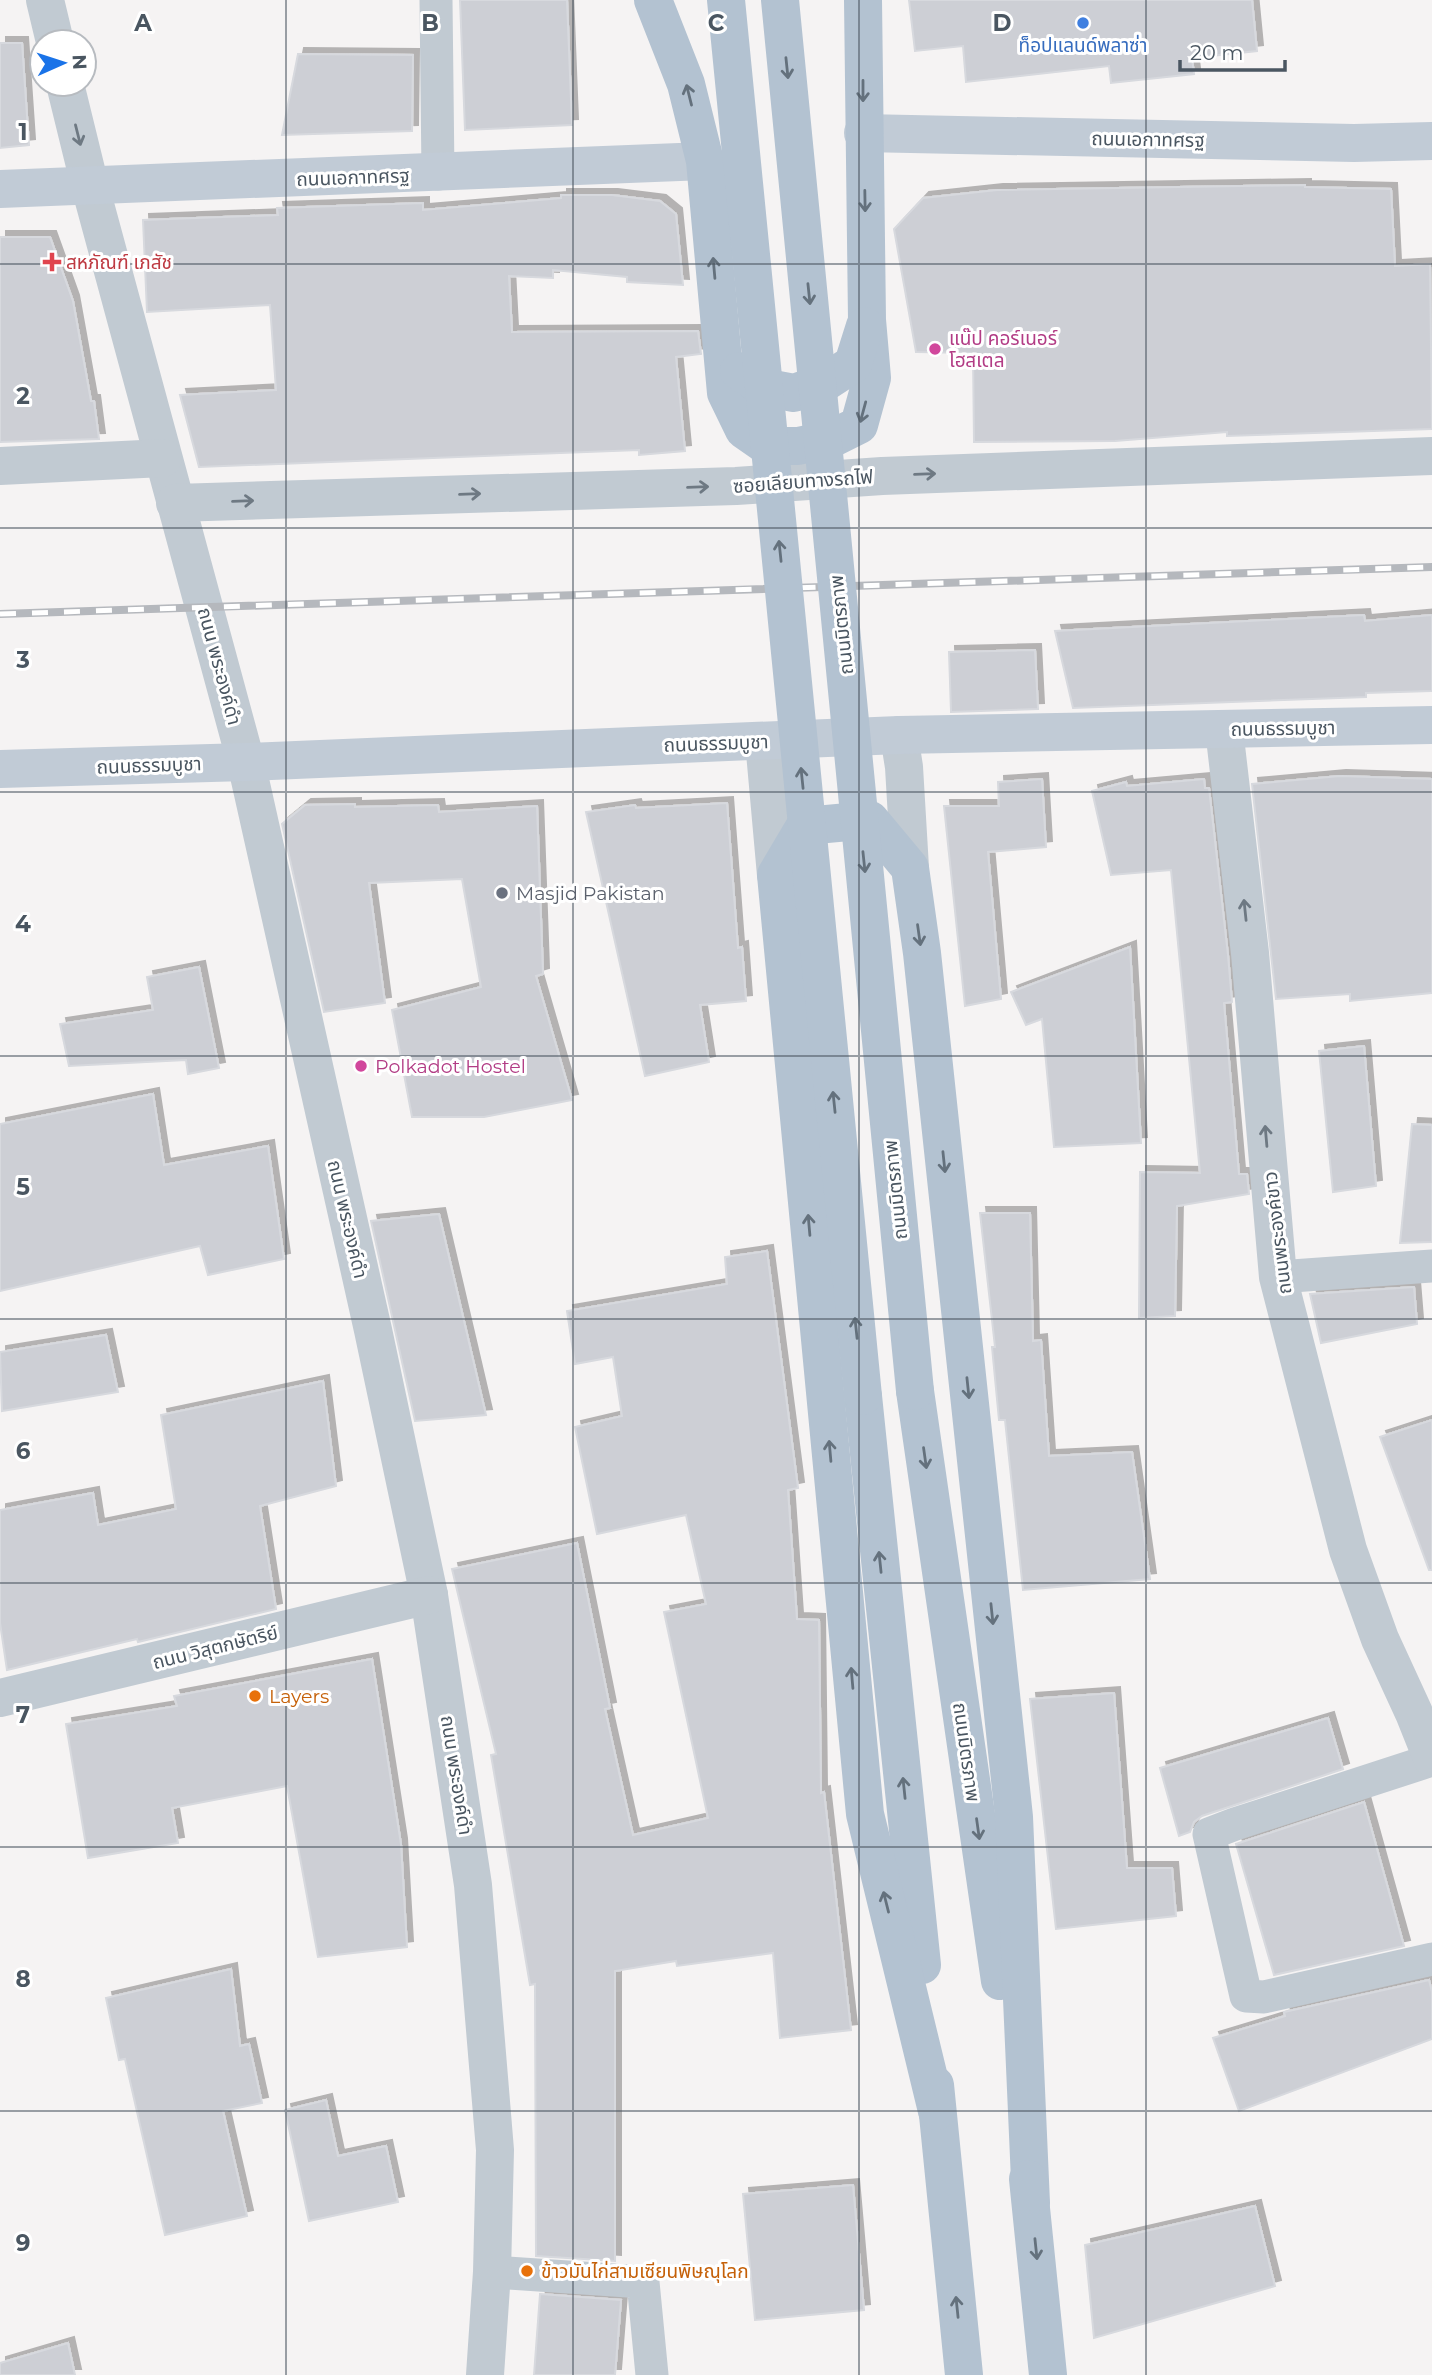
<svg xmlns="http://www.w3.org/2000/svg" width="1432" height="2375" font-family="Montserrat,'Noto Sans Thai',sans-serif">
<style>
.building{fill:#cdcfd5;stroke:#d7d9de;stroke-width:2;filter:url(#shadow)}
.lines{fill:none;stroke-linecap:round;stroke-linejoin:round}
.minor{stroke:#c1cad2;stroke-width:33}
.tertiary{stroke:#c1cad2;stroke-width:38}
.secondary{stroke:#c1cbd6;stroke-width:38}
.primary{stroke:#b3c2d1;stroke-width:38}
.rail-casing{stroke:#b5b8bd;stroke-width:8}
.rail{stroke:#fff;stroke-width:5;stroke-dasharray:16;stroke-linecap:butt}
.primary-bridge{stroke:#b3c2d1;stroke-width:38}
.oneway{stroke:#64717d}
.oneway2{stroke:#6e7983}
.grid{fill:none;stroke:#4a5661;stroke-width:2;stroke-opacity:0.55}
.shop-dot{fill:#3f7fe0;stroke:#fff;stroke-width:2.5}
.health-dot{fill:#e0444e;stroke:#fff;stroke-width:2.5}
.hotel-dot{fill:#d1479c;stroke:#fff;stroke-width:2.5}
.worship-dot{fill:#6b7280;stroke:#fff;stroke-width:2.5}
.food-dot{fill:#e8710a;stroke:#fff;stroke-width:2.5}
.labels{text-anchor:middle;stroke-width:6;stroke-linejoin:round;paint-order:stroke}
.shop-label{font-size:19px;fill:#366cbe;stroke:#fff}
.street-label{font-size:19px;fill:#4a5661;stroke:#fff}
.health-label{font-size:19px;fill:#be3a42;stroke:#fff;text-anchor:start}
.hotel-label{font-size:19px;fill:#b23c85;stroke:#fff;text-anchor:start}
.worship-label{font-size:19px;fill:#5b616d;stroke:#fff;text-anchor:start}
.food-label{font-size:19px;fill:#c56008;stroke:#fff;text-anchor:start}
.grid-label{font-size:23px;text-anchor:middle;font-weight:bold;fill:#4a5661;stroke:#fff;stroke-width:6;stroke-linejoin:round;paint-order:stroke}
</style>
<defs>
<filter id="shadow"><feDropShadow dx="6" dy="-6" stdDeviation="0" flood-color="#0004"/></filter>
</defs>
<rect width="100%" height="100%" fill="#f5f3f3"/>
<g class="building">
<path d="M 460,0 L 567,0 L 572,125 L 465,130 Z"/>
<path d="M 909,0 L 1252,0 L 1257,51 L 1192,58 L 1194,74 L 1111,83 L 1109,66 L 966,82 L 963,46 L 915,51 Z"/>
<path d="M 0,43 L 22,43 L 29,145 L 0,148 Z"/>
<path d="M 298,54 L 413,55 L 412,131 L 282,135 Z"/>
<path d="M 1305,185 L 1305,187 L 1391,189 L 1395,266 L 1430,264 L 1432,429 L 1227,436 L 1227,432 L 1115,441 L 974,442 L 973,353 L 916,352 L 894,229 L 923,198 L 997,190 Z"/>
<path d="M 561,195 L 612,195 L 660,201 L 676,214 L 683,285 L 627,282 L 627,277 L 553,270 L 553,278 L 509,276 L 512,332 L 698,331 L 701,354 L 676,357 L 685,451 L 639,455 L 639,450 L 199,467 L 180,395 L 276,390 L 270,305 L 147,312 L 143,220 L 278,215 L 277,208 L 423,203 L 423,210 L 561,198 Z"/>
<path d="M 0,237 L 50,237 L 73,301 L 91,401 L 94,401 L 99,439 L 0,442 Z"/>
<path d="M 1364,615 L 1365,621 L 1432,615 L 1432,691 L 1366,693 L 1366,697 L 1073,708 L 1055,631 Z"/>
<path d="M 1035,650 L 1038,709 L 951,712 L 949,652 Z"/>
<path d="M 1340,776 L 1432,779 L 1432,993 L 1350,1001 L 1350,994 L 1276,999 L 1252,784 Z"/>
<path d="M 1042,779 L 1046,847 L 988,852 L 1001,999 L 965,1006 L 944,806 L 999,806 L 998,782 Z"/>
<path d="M 1204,779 L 1205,788 L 1209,788 L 1228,955 L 1232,1002 L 1224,1003 L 1239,1174 L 1247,1174 L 1249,1194 L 1177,1206 L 1175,1316 L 1139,1318 L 1140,1172 L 1200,1173 L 1171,870 L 1111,875 L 1092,791 L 1126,782 L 1127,786 Z"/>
<path d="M 727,803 L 738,948 L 742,947 L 746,1001 L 700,1005 L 709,1062 L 645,1076 L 586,812 L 635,805 L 636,808 Z"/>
<path d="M 355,804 L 355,807 L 438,805 L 439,812 L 537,806 L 543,974 L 536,976 L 572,1100 L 484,1117 L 412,1117 L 392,1010 L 481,987 L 462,879 L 369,883 L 385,1003 L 324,1012 L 282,824 L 305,805 Z"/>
<path d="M 1130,947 L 1141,1143 L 1054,1147 L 1042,1019 L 1026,1025 L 1011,992 Z"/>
<path d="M 199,967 L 219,1068 L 188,1074 L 186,1060 L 69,1066 L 60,1024 L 153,1010 L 147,977 Z"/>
<path d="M 1364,1046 L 1376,1186 L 1333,1192 L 1319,1051 Z"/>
<path d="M 153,1094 L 164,1165 L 268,1146 L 284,1259 L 208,1275 L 200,1246 L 0,1291 L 0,1124 Z"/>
<path d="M 1412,1124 L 1432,1125 L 1432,1242 L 1400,1243 Z"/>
<path d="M 980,1213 L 1030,1213 L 1033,1341 L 1041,1340 L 1049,1456 L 1132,1452 L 1150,1579 L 1023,1590 L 1005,1420 L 999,1420 L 992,1347 L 995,1347 Z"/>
<path d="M 439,1214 L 486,1415 L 415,1421 L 371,1221 Z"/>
<path d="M 767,1251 L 798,1488 L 788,1490 L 797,1619 L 819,1620 L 821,1793 L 824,1792 L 851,2030 L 780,2038 L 773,1953 L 677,1966 L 676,1961 L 615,1971 L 615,2261 L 536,2256 L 535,1984 L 530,1985 L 491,1755 L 496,1754 L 452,1569 L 577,1543 L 610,1708 L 605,1709 L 633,1835 L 708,1818 L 664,1612 L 706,1604 L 686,1515 L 597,1534 L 575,1427 L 622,1416 L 613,1357 L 575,1364 L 567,1311 L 727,1284 L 725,1257 Z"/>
<path d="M 1414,1287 L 1417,1324 L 1321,1343 L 1310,1294 Z"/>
<path d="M 106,1335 L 118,1392 L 2,1411 L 0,1352 Z"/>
<path d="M 323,1381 L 336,1486 L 260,1506 L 276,1609 L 138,1642 L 137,1639 L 7,1670 L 0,1623 L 0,1510 L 93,1493 L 98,1525 L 176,1509 L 161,1415 Z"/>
<path d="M 1432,1420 L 1432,1570 L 1429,1570 L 1380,1437 Z"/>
<path d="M 372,1659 L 401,1844 L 407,1947 L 318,1957 L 287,1786 L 172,1808 L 178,1843 L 88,1858 L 66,1724 L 177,1706 L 174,1696 Z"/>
<path d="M 1114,1693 L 1127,1868 L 1172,1868 L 1176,1916 L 1056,1929 L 1030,1699 Z"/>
<path d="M 1328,1718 L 1343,1769 L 1202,1816 L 1194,1822 L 1190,1832 L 1179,1836 L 1160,1768 Z"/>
<path d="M 1364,1802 L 1404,1946 L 1274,1975 L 1236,1844 Z"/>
<path d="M 231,1969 L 240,2046 L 249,2044 L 262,2103 L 223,2111 L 247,2216 L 165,2235 L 125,2059 L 119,2060 L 106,1998 Z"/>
<path d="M 1429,1980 L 1432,1992 L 1432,2039 L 1239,2111 L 1213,2038 L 1285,2016 L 1284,2012 Z"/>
<path d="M 326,2100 L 338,2156 L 386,2146 L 398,2202 L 309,2221 L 285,2110 Z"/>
<path d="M 853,2185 L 864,2310 L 755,2320 L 743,2194 Z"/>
<path d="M 1255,2206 L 1275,2286 L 1094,2338 L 1085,2245 Z"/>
<path d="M 540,2294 L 621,2300 L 615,2375 L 534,2375 Z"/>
<path d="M 68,2343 L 75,2375 L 0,2375 L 0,2363 Z"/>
</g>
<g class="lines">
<g class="minor">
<path d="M 436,0 L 438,174"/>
<path d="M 1278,1277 L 1432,1266"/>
<path d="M 1432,1760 L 1235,1824 L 1209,1834 L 1246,1996 L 1264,1997 L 1432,1959"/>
<path d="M 492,2272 L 643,2282 L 652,2375"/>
</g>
<g class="tertiary">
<path d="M 45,0 L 55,42"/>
<path d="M 65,84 L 90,186 L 246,762 L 373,1330 L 429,1595 L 473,1885 L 495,2150 L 492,2272 L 485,2375"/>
<path d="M 0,466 L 163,458"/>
<path d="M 175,503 L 736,486 L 882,476 L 1432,456"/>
<path d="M 1224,729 L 1250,953 L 1278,1277 L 1348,1550 L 1380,1639 L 1414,1713 L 1432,1758"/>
<path d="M 899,735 L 904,767 L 910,868"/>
<path d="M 764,741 L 776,875"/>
<path d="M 0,1698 L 429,1595"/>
</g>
<g class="secondary">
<path d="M 863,133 L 1354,143 L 1432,141"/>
<path d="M 0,189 L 705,161"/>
<path d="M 0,769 L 246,762 L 899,735 L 1432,725"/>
</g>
<g class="primary">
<path d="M 653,0 L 686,84 L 705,161 L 726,393 L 744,430 L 767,446 L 798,446 L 831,439 L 859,425 L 872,378 L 867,320 L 863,0"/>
<path d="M 739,371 L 762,387 L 794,393 L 827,381 L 853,364 L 865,326"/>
<path d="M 915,1391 L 1000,1981"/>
<path d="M 863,1396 L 922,1965"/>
<path d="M 935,2085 L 964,2375"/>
<path d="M 937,2111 L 865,1814 L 776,875 L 805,826 L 870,820 L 910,868 L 922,953 L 1014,1817 L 1031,2203"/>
<path d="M 1028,2179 L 1048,2375"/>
</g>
<g class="rail-casing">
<path id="rail" d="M 0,614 L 1432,567"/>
</g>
<use href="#rail" class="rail"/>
<g class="primary-bridge">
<path d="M 726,0 L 863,1396"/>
<path d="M 780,0 L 915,1391"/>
</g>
</g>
<defs><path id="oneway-shaft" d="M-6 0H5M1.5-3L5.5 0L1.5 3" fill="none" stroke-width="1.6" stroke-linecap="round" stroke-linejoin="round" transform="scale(1.75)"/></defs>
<g class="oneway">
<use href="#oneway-shaft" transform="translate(787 68) rotate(84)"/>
<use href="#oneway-shaft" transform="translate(863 91) rotate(90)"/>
<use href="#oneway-shaft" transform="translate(689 95) rotate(-104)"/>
<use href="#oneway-shaft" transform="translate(865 201) rotate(89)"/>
<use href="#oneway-shaft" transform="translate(714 268) rotate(-95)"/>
<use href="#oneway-shaft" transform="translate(809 294) rotate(84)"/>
<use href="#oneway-shaft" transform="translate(863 412) rotate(105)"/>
<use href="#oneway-shaft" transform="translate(780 551) rotate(-96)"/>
<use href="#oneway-shaft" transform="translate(802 778) rotate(-96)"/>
<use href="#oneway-shaft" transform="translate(864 862) rotate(84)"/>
<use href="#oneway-shaft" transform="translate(919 935) rotate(82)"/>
<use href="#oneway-shaft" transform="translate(834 1102) rotate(-96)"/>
<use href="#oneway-shaft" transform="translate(944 1162) rotate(84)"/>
<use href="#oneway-shaft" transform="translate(809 1225) rotate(-95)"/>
<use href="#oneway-shaft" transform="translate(856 1328) rotate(-96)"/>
<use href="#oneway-shaft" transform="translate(968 1388) rotate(84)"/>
<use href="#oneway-shaft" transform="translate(830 1451) rotate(-95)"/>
<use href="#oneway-shaft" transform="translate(925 1458) rotate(82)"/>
<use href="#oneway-shaft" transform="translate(880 1562) rotate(-96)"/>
<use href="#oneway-shaft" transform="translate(992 1614) rotate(84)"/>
<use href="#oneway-shaft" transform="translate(852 1678) rotate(-95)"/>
<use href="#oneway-shaft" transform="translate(904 1788) rotate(-96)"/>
<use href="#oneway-shaft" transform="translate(978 1829) rotate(82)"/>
<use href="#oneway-shaft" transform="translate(886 1902) rotate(-104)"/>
<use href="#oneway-shaft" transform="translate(1036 2249) rotate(84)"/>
<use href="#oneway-shaft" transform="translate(957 2307) rotate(-96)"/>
</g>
<g class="oneway2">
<use href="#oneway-shaft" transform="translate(78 135) rotate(76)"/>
<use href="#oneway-shaft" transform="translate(925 474) rotate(-2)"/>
<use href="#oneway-shaft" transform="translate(698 487) rotate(-2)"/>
<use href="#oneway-shaft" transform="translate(470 494) rotate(-2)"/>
<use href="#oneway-shaft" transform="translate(243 501) rotate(-2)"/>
<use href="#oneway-shaft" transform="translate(1245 910) rotate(-96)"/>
<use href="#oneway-shaft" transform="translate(1266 1136) rotate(-95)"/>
</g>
<path class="grid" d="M 286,0 L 286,2375M 573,0 L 573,2375M 859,0 L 859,2375M 1146,0 L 1146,2375M 0,264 L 1432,264M 0,528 L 1432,528M 0,792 L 1432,792M 0,1056 L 1432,1056M 0,1319 L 1432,1319M 0,1583 L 1432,1583M 0,1847 L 1432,1847M 0,2111 L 1432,2111"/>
<circle class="shop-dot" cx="1083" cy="23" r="7"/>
<path class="health-dot" d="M48.5 251.5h7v7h7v7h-7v7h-7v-7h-7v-7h7z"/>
<g class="hotel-dot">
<circle cx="935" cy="349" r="7"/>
<circle cx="361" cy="1066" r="7"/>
</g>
<circle class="worship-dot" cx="502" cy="893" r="7"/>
<g class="food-dot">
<circle cx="255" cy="1696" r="7"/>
<circle cx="527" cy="2271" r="7"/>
</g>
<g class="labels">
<g class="shop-label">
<text x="1083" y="52">ท็อปแลนด์พลาซ่า</text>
</g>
<g class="street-label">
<text transform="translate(1148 139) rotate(1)" y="7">ถนนเอกาทศรฐ</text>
<text transform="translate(353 177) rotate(-2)" y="7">ถนนเอกาทศรฐ</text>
<text transform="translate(803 481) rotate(-4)" y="7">ซอยเลียบทางรถไฟ</text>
<text transform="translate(841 625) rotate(-96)" y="7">ถนนมิตรภาพ</text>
<text transform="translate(220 666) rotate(75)" y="7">ถนน พระองค์ดำ</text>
<text transform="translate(1283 728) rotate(-1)" y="7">ถนนธรรมบูชา</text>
<text transform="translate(716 743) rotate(-2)" y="7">ถนนธรรมบูชา</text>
<text transform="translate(149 765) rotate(-2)" y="7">ถนนธรรมบูชา</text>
<text transform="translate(895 1190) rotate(-96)" y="7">ถนนมิตรภาพ</text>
<text transform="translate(348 1219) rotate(77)" y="7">ถนน พระองค์ดำ</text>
<text transform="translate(1277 1233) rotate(-97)" y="7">ถนนพระองค์ขาว</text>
<text transform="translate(215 1647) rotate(-14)" y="7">ถนน วิสุตกษัตริย์</text>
<text transform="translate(967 1752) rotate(82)" y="7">ถนนมิตรภาพ</text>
<text transform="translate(457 1775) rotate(81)" y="7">ถนน พระองค์ดำ</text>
</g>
<g class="health-label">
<text x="66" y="269">สหภัณฑ์ เภสัช</text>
</g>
<g class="hotel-label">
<text x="949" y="345">แน๊ป คอร์เนอร์<tspan x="949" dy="22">โฮสเตล</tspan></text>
<text x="375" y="1073">Polkadot Hostel</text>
</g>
<g class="worship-label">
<text x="516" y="900">Masjid Pakistan</text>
</g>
<g class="food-label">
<text x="269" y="1703">Layers</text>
<text x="541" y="2278">ข้าวมันไก่สามเซียนพิษณุโลก</text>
</g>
</g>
<g class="grid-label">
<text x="143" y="31">A</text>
<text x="430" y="31">B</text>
<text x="716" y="31">C</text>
<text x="1002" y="31">D</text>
<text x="23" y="140">1</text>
<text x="23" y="404">2</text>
<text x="23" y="668">3</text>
<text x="23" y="932">4</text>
<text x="23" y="1195">5</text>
<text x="23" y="1459">6</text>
<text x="23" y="1723">7</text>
<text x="23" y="1987">8</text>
<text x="23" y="2251">9</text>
</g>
<g transform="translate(63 63) rotate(87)"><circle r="33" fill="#ffffff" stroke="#b7bbc0" stroke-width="2"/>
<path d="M0-5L12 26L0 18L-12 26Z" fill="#1a73e8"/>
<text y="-10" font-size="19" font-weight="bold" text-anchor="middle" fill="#4a5661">N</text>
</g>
<path d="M1180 60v10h105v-10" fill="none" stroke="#4a5661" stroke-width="3.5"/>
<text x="1190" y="60" font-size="21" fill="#4a5661" stroke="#ffffff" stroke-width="5" paint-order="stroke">20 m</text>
</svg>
